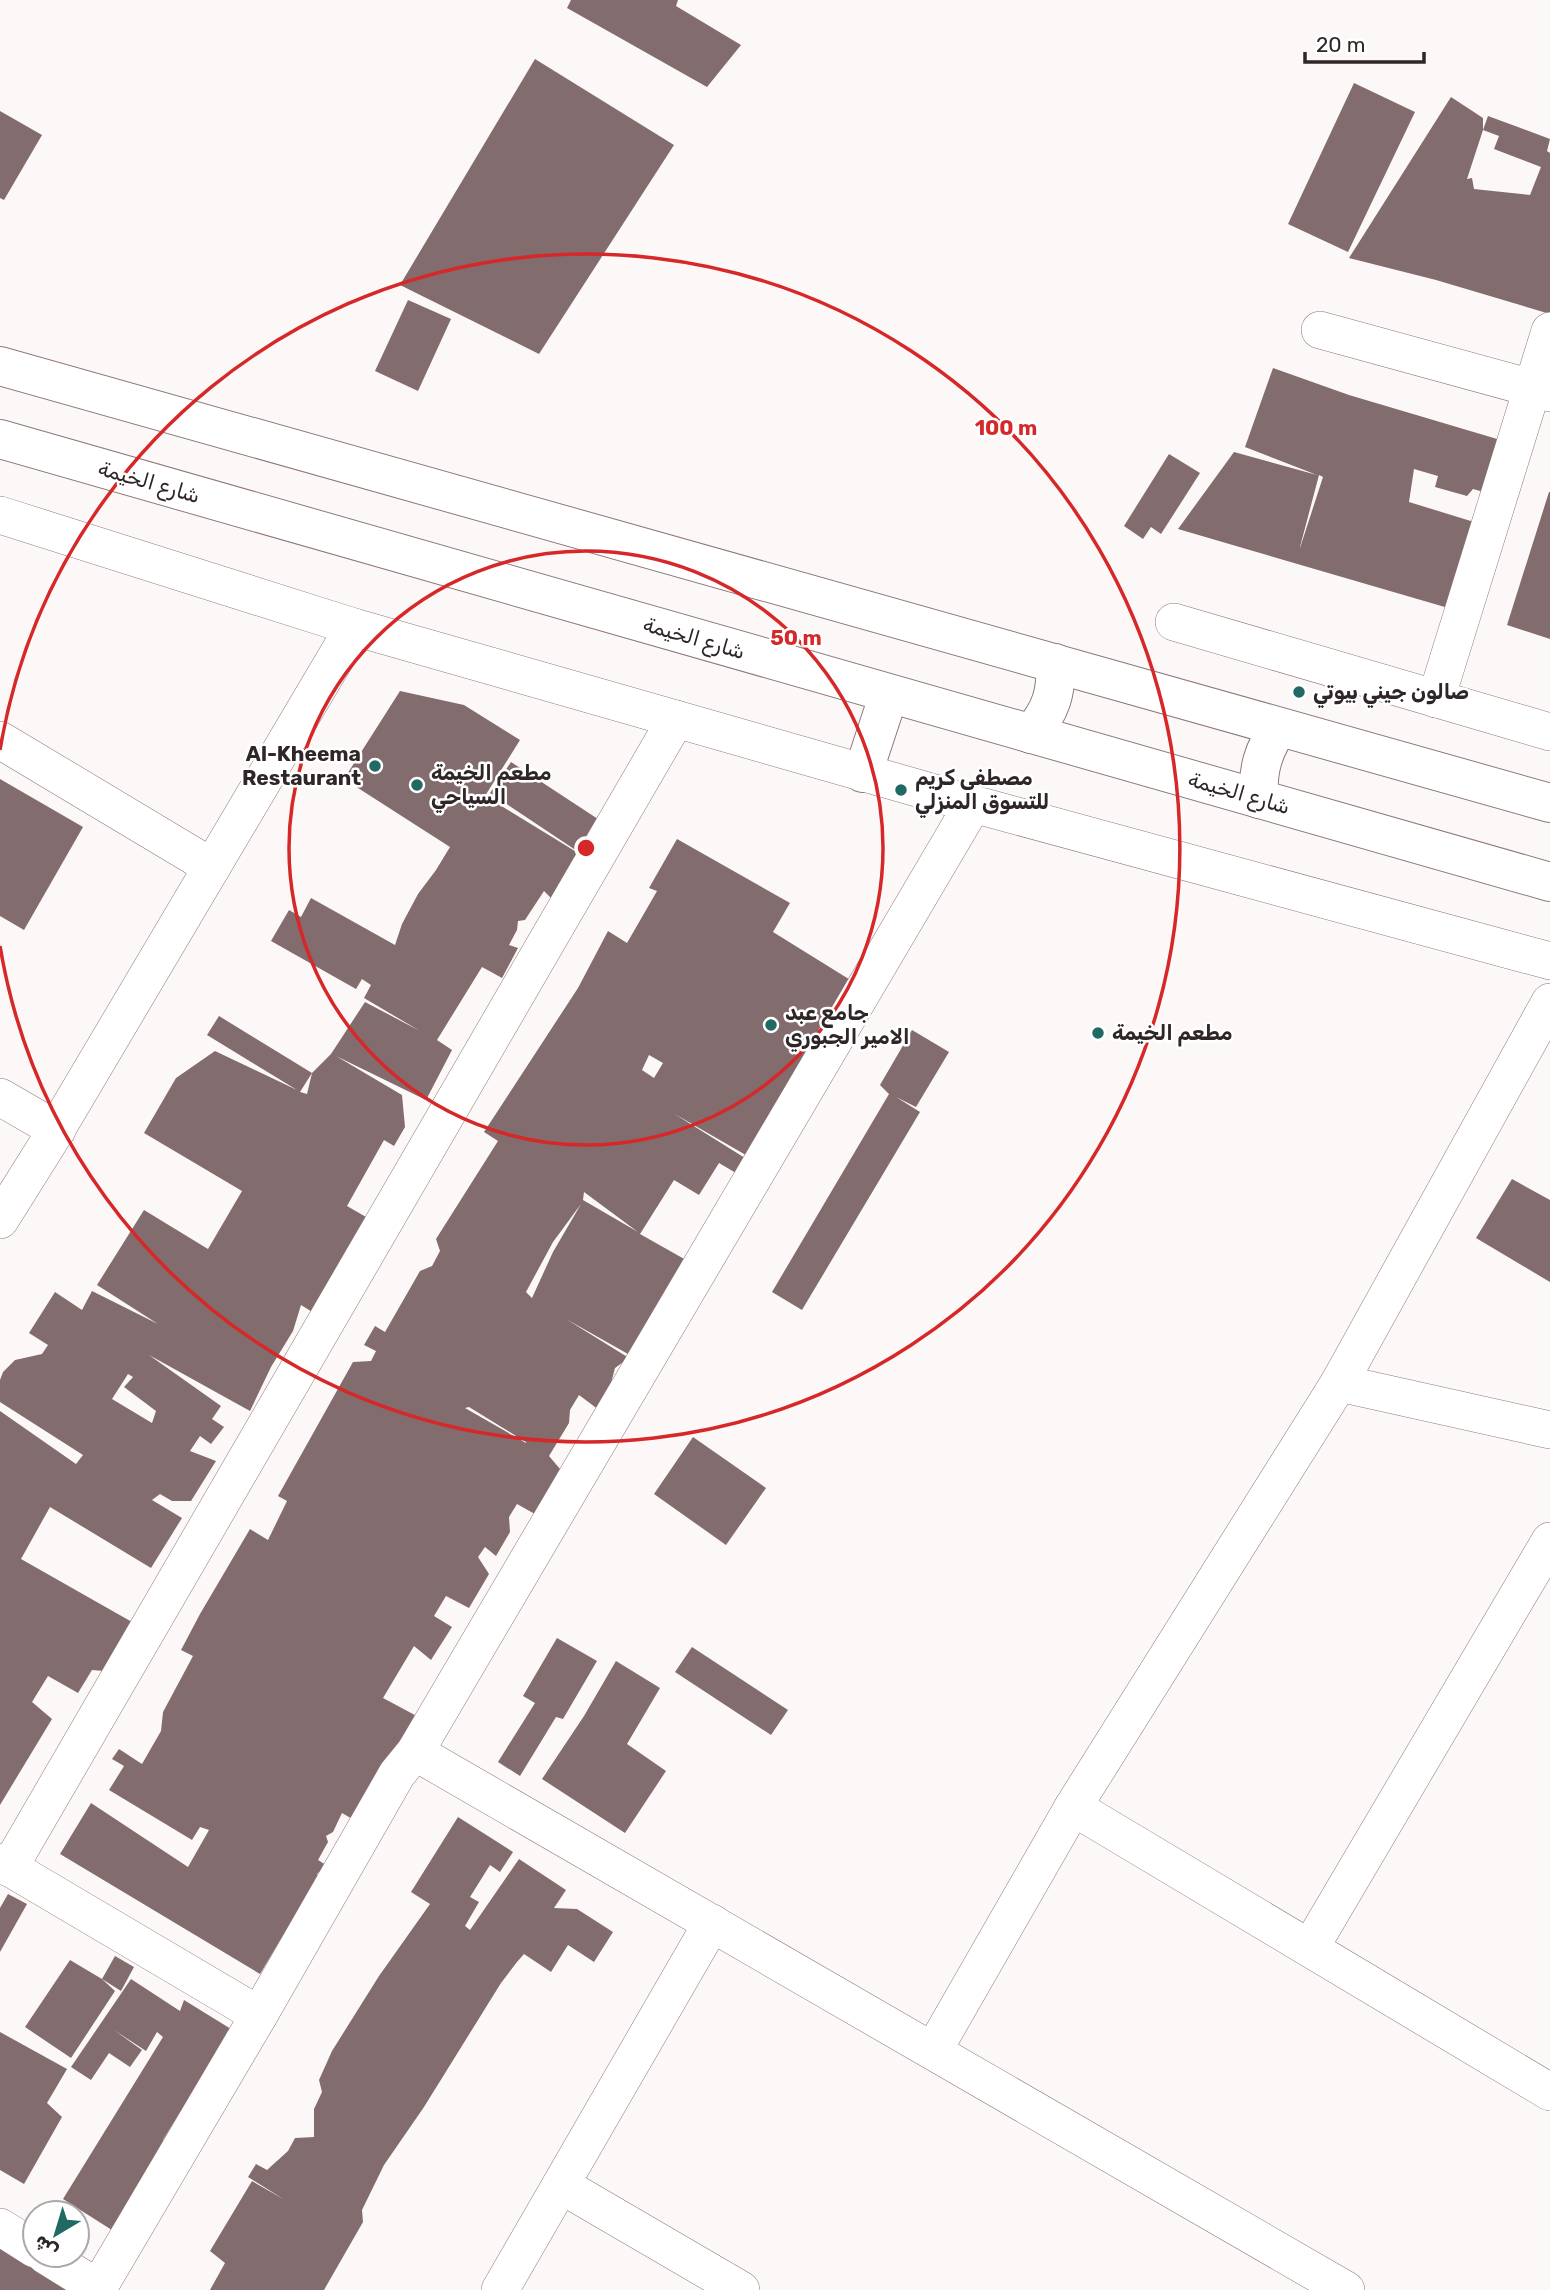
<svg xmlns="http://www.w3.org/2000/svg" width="1550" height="2290" font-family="Rubik,'Noto Naskh Arabic',sans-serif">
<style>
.building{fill:#826c6d;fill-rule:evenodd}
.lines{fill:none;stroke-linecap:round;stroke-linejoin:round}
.street-casing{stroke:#8f797a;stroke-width:38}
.secondary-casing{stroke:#8f797a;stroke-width:40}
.street{stroke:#fff;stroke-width:37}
.secondary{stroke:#fff;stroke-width:38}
.ring{fill:none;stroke:#d62828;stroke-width:3.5}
.poi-dot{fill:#206a63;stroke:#fff;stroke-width:2.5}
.labels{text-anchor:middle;stroke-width:5;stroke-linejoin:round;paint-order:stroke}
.street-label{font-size:21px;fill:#2f2627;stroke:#fff}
.poi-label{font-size:21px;font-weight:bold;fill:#2f2627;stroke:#fff;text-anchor:start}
.centre{fill:#d62828;stroke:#fff;stroke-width:3.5}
.ring-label{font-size:21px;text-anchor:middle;font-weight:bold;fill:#d62828;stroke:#fff;stroke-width:5;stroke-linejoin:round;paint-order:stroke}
</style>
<rect width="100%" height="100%" fill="#fdf8f8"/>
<g class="building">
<path d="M 571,0 L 678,0 L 676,6 L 741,45 L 707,87 L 567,8 Z"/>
<path d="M 535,59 L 674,145 L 539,354 L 400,285 Z"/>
<path d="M 1354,83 L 1415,112 L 1348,252 L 1288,224 Z"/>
<path d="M 1451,97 L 1483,118 L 1483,130 L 1488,116 L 1550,139 L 1547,151 L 1550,153 L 1550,314 L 1436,280 L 1349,258 ZM 1483,130 L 1499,136 L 1494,149 L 1541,167 L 1530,195 L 1474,189 L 1472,178 L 1467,179 Z"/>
<path d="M 0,111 L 42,135 L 4,200 L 0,198 Z"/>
<path d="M 408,300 L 451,319 L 418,391 L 375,371 Z"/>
<path d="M 1273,368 L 1349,395 L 1514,444 L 1498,496 L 1473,489 L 1467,496 L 1435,487 L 1438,476 L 1414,469 L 1409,502 L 1487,526 L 1462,612 L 1178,529 L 1234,452 L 1317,475 L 1245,447 ZM 1319,475 L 1323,477 L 1300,548 L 1300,547 Z"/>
<path d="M 1169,454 L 1200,473 L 1161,534 L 1151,527 L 1143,539 L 1124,526 Z"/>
<path d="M 1549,492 L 1550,492 L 1550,639 L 1507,625 Z"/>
<path d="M 400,691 L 464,705 L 520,740 L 485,796 L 583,856 L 555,902 L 544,891 L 525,920 L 518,921 L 517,930 L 509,945 L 518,948 L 502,978 L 482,967 L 437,1040 L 452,1050 L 426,1100 L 336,1056 L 402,1095 L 405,1127 L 394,1146 L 384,1140 L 347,1206 L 373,1221 L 322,1318 L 301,1305 L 293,1331 L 271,1367 L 250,1411 L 149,1355 L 221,1406 L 212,1419 L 224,1427 L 211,1444 L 200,1436 L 190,1451 L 216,1461 L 191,1501 L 172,1501 L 160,1494 L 152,1500 L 182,1518 L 151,1568 L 50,1507 L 21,1559 L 132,1622 L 104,1671 L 92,1670 L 78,1693 L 48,1676 L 32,1702 L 52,1719 L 0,1805 L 0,1411 L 76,1464 L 83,1455 L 0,1402 L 0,1380 L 3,1372 L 15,1360 L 42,1354 L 48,1345 L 29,1333 L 55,1292 L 82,1310 L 92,1291 L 158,1324 L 97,1285 L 144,1210 L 208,1249 L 242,1191 L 144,1133 L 176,1078 L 215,1051 L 297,1090 L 207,1035 L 219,1016 L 312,1073 L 300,1092 L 307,1094 L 312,1073 L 331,1054 L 365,1002 L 420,1031 L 364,998 L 371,985 L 362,979 L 356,989 L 271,941 L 289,910 L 301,917 L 311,898 L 395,945 L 402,924 L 418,894 L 436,870 L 450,847 L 344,779 ZM 128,1374 L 133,1377 L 124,1387 L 156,1411 L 152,1423 L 112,1399 Z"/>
<path d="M 511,762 L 601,821 L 580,853 L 490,793 Z"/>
<path d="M 0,779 L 83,827 L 24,930 L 0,916 Z"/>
<path d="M 677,839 L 790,903 L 773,932 L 852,981 L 751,1158 L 673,1113 L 745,1158 L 736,1173 L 719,1163 L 699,1195 L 674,1180 L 640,1234 L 686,1260 L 628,1354 L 566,1319 L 629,1358 L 615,1368 L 610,1387 L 599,1410 L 579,1395 L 570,1410 L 569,1423 L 549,1456 L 566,1476 L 542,1518 L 517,1504 L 509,1517 L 510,1532 L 496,1556 L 485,1547 L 478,1557 L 489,1574 L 469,1608 L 446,1596 L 434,1616 L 452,1627 L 431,1660 L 414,1646 L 383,1698 L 426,1721 L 354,1820 L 342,1813 L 333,1832 L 326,1836 L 328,1842 L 318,1860 L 326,1865 L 317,1874 L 321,1886 L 301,1922 L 291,1922 L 260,1974 L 60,1854 L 91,1803 L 188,1867 L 209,1830 L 200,1827 L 192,1840 L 109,1790 L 124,1766 L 112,1759 L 119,1749 L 142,1764 L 161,1731 L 163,1712 L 193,1656 L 181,1650 L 200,1614 L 250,1529 L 268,1540 L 287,1501 L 278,1496 L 353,1362 L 371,1361 L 376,1351 L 364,1345 L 375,1326 L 385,1332 L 420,1271 L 432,1266 L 440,1251 L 436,1239 L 498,1141 L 484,1132 L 578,988 L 608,931 L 627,943 L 657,891 L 649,888 ZM 649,1055 L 663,1063 L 654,1078 L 642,1070 ZM 584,1192 L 638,1232 L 583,1200 ZM 581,1204 L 553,1252 L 532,1298 L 526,1292 L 553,1242 ZM 469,1407 L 526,1442 L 526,1443 L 465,1408 Z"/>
<path d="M 912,1030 L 949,1052 L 916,1107 L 896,1097 L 920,1112 L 802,1310 L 772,1292 L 889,1094 L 880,1085 Z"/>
<path d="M 1512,1179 L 1550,1200 L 1550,1282 L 1476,1238 Z"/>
<path d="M 693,1437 L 766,1488 L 726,1545 L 654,1494 Z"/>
<path d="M 557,1638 L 597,1661 L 563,1719 L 556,1717 L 520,1776 L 498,1762 L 535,1703 L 523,1696 Z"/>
<path d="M 692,1647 L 788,1710 L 771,1735 L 675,1672 Z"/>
<path d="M 616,1661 L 660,1688 L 627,1744 L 666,1771 L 625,1833 L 542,1779 L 584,1716 Z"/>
<path d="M 458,1817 L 513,1852 L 500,1872 L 490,1865 L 470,1897 L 479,1902 L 465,1926 L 470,1930 L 519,1859 L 566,1890 L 554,1908 L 577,1909 L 613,1932 L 594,1962 L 568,1945 L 551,1972 L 524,1954 L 517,1962 L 501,1983 L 424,2107 L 384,2165 L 362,2210 L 363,2222 L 324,2290 L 210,2290 L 225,2263 L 210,2251 L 252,2181 L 285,2200 L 248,2177 L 256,2164 L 267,2170 L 288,2151 L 295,2138 L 314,2137 L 314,2109 L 322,2092 L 319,2080 L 332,2051 L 379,1976 L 430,1904 L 411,1892 Z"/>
<path d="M 8,1894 L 27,1904 L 0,1952 L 0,1908 Z"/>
<path d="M 115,1956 L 134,1967 L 121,1991 L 102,1979 Z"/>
<path d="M 70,1960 L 102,1979 L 115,1991 L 71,2058 L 25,2027 Z"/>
<path d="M 131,1979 L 180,2011 L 184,2000 L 231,2029 L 163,2140 L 164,2151 L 115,2232 L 63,2199 L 163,2037 L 157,2032 L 146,2051 L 114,2030 L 142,2050 L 130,2067 L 109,2053 L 91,2080 L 71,2067 Z"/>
<path d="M 0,2032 L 67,2069 L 47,2103 L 62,2117 L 24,2184 L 0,2170 Z"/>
<path d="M 0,2237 L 79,2290 L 0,2290 Z"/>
</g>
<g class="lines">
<g class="street-casing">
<g id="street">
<path d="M 1320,330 L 1550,393"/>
<path d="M 0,515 L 354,627 L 973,804 L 1550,961"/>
<path d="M 1174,622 L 1550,732"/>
<path d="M 1436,699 L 1550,331"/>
<path d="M 0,740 L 212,867"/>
<path d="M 0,1097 L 57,1130"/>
<path d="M 0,1220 L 52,1137 L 354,627"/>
<path d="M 1339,1383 L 1550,1430"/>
<path d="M 415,1752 L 1346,2290"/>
<path d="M 1073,1807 L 1550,2092"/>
<path d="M 0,1862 L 259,2015"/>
<path d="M 9,1868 L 676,719"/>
<path d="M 1310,1948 L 1550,1541"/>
<path d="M 933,2051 L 1073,1807 L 1339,1383 L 1550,1002"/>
<path d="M 561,2185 L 741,2290"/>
<path d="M 0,2227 L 35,2249"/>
<path d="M 45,2255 L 98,2288"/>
<path d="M 97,2290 L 259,2015 L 397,1774 L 415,1752 L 973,804"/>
<path d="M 500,2290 L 712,1923"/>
</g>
</g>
<g class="secondary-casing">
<g id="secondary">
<path d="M 0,366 L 1550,803"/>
<path d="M 0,439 L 1550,882"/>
<path d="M 1031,734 C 1051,711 1057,692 1055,663"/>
<path d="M 863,773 L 889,694"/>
<path d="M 1259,799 C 1257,771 1263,750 1279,727"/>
</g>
</g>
<use href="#street" class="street"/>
<use href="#secondary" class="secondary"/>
</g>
<g class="ring">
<circle cx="586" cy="848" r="297"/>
<path d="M0 750A594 594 0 1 1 0 946"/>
</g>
<g class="poi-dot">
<circle cx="1299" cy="692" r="7"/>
<circle cx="375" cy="766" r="7"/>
<circle cx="417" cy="785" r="7"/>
<circle cx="901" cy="790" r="7"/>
<circle cx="771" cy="1025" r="7"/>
<circle cx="1098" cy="1033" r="7"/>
</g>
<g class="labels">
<g class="street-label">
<text transform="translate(149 482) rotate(16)" y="7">شارع الخيمة</text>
<text transform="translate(694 638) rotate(16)" y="7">شارع الخيمة</text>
<text transform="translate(1239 793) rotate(16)" y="7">شارع الخيمة</text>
</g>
<g class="poi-label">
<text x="1313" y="699">صالون جيني بيوتي</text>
<text x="361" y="761" text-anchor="end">Al-Kheema<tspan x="361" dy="24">Restaurant</tspan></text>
<text x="431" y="780">مطعم الخيمة<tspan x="431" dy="24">السياحي</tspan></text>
<text x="915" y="785">مصطفى كريم<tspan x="915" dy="24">للتسوق المنزلي</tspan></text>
<text x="785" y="1020">جامع عبد<tspan x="785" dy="24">الامير الجبوري</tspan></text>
<text x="1112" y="1040">مطعم الخيمة</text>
</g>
</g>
<circle cx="586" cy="848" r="10" class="centre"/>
<g class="ring-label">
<text x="1006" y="435">100 m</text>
<text x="796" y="645">50 m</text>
</g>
<g transform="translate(56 2234) rotate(218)"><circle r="33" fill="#ffffff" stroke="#aca8a9" stroke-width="2"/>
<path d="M0-5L12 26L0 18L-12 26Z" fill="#206a63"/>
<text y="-10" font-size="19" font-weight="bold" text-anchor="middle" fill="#2f2627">ش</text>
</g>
<path d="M1305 52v10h119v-10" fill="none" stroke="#2f2627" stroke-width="3.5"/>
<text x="1316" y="52" font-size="21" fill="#2f2627" stroke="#ffffff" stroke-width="5" paint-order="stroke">20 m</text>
</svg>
